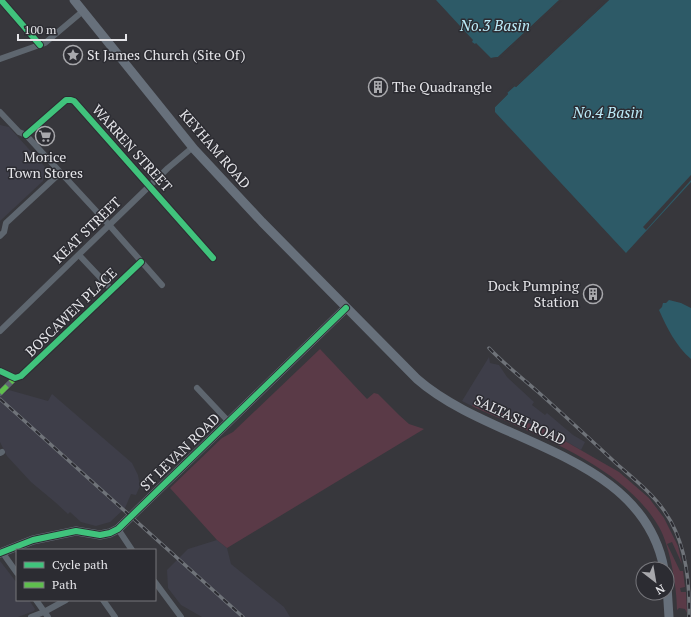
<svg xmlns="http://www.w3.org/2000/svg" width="691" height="617" font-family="'PT Serif',serif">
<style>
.built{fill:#3e3e49}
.green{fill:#5a3a47}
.water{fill:#2d5a67}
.pier{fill:#37373c}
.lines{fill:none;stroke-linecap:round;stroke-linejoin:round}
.street{stroke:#5e666f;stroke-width:6}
.secondary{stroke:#67707b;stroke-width:9}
.rail-casing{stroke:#6f7379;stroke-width:3.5}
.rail{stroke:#2c2c32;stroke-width:2;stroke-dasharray:6;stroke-linecap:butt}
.quiet{stroke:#5fbe4e;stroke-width:5;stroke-dasharray:10 5;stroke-linecap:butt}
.cycleway-casing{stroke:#2c2c32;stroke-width:8}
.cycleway{stroke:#40c37c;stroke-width:6}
.labels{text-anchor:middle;stroke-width:3;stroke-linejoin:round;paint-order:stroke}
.poi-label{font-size:14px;fill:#e5e5e9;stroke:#2c2c32;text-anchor:start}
.street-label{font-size:14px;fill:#e5e5e9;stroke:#2c2c32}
.water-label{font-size:15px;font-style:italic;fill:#bbebf8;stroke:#2c2c32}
</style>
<rect width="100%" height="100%" fill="#37373c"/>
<g class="built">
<path d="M 0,125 L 9,127 L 45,167 L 43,181 L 0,221 Z"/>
<path d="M 489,357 L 490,363 L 499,365 L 507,377 L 534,402 L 532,405 L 545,415 L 547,413 L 573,435 L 585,442 L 581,450 L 544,429 L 501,413 L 475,401 L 472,406 L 462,401 Z"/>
<path d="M 9,390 L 48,401 L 52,394 L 132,463 L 138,475 L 140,486 L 136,495 L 131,494 L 125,508 L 110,522 L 96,526 L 81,522 L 70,512 L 68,514 L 55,502 L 31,482 L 7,456 L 0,442 L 0,396 Z"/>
<path d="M 217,540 L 227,548 L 231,564 L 284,607 L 290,617 L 202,617 L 181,605 L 168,588 L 167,570 L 188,549 Z"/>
<path d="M 0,561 L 17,583 L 17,600 L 29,600 L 35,609 L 34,611 L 18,617 L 0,617 Z"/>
</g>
<g class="green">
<path d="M 320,349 L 367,399 L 374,393 L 378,394 L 399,415 L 409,424 L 424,429 L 227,548 L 217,540 L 170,488 L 222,438 L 233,432 Z"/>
<path d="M 475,401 L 501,413 L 544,429 L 619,472 L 649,498 L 664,518 L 678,546 L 682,564 L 672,542 L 667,544 L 680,571 L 683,571 L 685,587 L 680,588 L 681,592 L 686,592 L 687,613 L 685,609 L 679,608 L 677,610 C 677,588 670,546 659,527 C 623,465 535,435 472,406 Z"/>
</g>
<g class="water">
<path d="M 436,0 L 561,0 L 559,1 L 498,57 L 491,58 L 476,43 L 475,44 L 472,42 L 473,40 Z"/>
<path d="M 609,0 L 691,0 L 691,182 L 626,253 L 495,112 L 495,107 L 508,94 L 507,93 L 515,86 L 516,87 Z"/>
<path d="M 669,300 L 681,303 L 691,308 L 691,359 C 676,346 667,328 659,310 L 662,307 L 663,303 L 666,303 Z"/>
</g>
<g class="pier">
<path d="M 559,0 L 563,0 L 499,59 L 492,60 L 491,58 L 498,57 Z"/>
<path d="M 606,0 L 609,0 L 516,87 L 514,86 L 507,92 L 508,94 L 495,107 L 495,104 L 505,94 L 506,91 L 514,84 L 516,84 Z"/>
<path d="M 691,175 L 691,180 L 646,230 L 643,227 Z"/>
</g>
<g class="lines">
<g class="street">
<path d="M 1,0 L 40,45"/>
<path d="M 0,59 L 45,43 L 83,11"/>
<path d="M 0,112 L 19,132 L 26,135 L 110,226 L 162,285"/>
<path d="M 26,135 L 66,100 L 71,100 L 74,101 L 213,258"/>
<path d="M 0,236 L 4,232 L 6,223 L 60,173"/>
<path d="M 79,255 L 112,290"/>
<path d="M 0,331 L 168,168 L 193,147"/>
<path d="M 0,371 L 15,378"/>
<path d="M 197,388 L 229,422"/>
<path d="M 0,393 L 15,378 L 21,376 L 141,262"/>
<path d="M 0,453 L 2,452"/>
<path d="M 118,529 L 132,550"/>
<path d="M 2,552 L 17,573"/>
<path d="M 155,582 L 181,617"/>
<path d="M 36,600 L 48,617"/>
<path d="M 103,600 L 115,617"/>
<path d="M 31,617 L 44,612 L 66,600"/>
</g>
<g class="secondary">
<path d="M 74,0 L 194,149 L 262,222 L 417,379 C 492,445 643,453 664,569"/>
<path d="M 0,553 L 33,540 L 76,531 L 100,535 L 110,533 L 118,529 L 346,308"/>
<path d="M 667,586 L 669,617"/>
</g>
<g class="rail-casing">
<g id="rail">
<path d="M 489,348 C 504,364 521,377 537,391 C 564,415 591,440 618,465 C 634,479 653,494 665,512 C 686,542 690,582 689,617"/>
<path d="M 0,399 L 243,617"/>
</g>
</g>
<use href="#rail" class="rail"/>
<path class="quiet" d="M 0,393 L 15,378"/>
<g class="cycleway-casing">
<g id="cycleway">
<path d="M 1,0 L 40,45"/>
<path d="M 26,135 L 66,100 L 71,100 L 74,101 L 213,258"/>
<path d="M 0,371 L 15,378 L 21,376 L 141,262"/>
<path d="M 0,553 L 33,540 L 76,531 L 100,535 L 110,533 L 118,529 L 346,308"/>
</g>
</g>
<use href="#cycleway" class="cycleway"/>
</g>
<defs>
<g id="sight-ring" transform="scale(1)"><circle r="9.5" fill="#2c2c32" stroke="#a8a8ac" stroke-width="1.5"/><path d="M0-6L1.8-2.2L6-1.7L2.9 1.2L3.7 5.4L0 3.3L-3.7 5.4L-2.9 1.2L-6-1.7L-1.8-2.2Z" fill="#a8a8ac"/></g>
<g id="building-ring" transform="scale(1)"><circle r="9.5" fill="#2c2c32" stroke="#a8a8ac" stroke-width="1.5"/><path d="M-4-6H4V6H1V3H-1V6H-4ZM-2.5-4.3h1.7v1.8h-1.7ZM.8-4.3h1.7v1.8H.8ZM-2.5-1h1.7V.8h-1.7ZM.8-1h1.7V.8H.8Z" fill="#a8a8ac"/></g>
<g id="supermarket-ring" transform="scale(1)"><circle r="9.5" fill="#2c2c32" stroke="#a8a8ac" stroke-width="1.5"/><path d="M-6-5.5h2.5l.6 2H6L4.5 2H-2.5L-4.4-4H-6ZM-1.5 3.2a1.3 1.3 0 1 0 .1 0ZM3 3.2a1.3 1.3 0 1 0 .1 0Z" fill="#a8a8ac"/></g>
</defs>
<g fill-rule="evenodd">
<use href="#sight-ring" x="73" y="55"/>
<use href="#building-ring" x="378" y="87"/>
<use href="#supermarket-ring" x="45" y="136"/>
<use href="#building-ring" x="593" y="294"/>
</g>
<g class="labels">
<g class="poi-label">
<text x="87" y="60">St James Church (Site Of)</text>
<text x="392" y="92">The Quadrangle</text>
<text x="45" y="162" text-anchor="middle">Morice<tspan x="45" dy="16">Town Stores</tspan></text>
<text x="579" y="291" text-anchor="end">Dock Pumping<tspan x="579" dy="16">Station</tspan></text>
</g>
<g class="street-label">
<text transform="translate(132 148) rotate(48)" y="5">WARREN STREET</text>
<text transform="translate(215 149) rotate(49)" y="5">KEYHAM ROAD</text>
<text transform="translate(87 230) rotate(-44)" y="5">KEAT STREET</text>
<text transform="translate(71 312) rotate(-44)" y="5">BOSCAWEN PLACE</text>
<text transform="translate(520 420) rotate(25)" y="5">SALTASH ROAD</text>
<text transform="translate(180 452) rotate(-44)" y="5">ST LEVAN ROAD</text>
</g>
<g class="water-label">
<text x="495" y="31">No.3 Basin</text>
<text x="608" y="118">No.4 Basin</text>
</g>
</g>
<rect x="16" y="549" width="140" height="52" fill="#2c2c32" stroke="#76767b"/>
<rect x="24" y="562" width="20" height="6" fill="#40c37c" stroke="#76767b"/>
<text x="52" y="569" font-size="12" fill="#e5e5e9">Cycle path</text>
<rect x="24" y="582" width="20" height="6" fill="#5fbe4e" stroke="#76767b"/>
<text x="52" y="589" font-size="12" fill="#e5e5e9">Path</text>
<g transform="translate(655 581) rotate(149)"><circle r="19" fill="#2c2c32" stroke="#76767b"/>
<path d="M0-3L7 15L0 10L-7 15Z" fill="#a8a8ac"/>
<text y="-6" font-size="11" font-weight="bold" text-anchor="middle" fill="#e5e5e9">N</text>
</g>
<path d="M18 34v6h108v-6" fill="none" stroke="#e5e5e9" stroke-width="2"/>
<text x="24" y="34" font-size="12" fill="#e5e5e9" stroke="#2c2c32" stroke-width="3" paint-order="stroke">100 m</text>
</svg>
